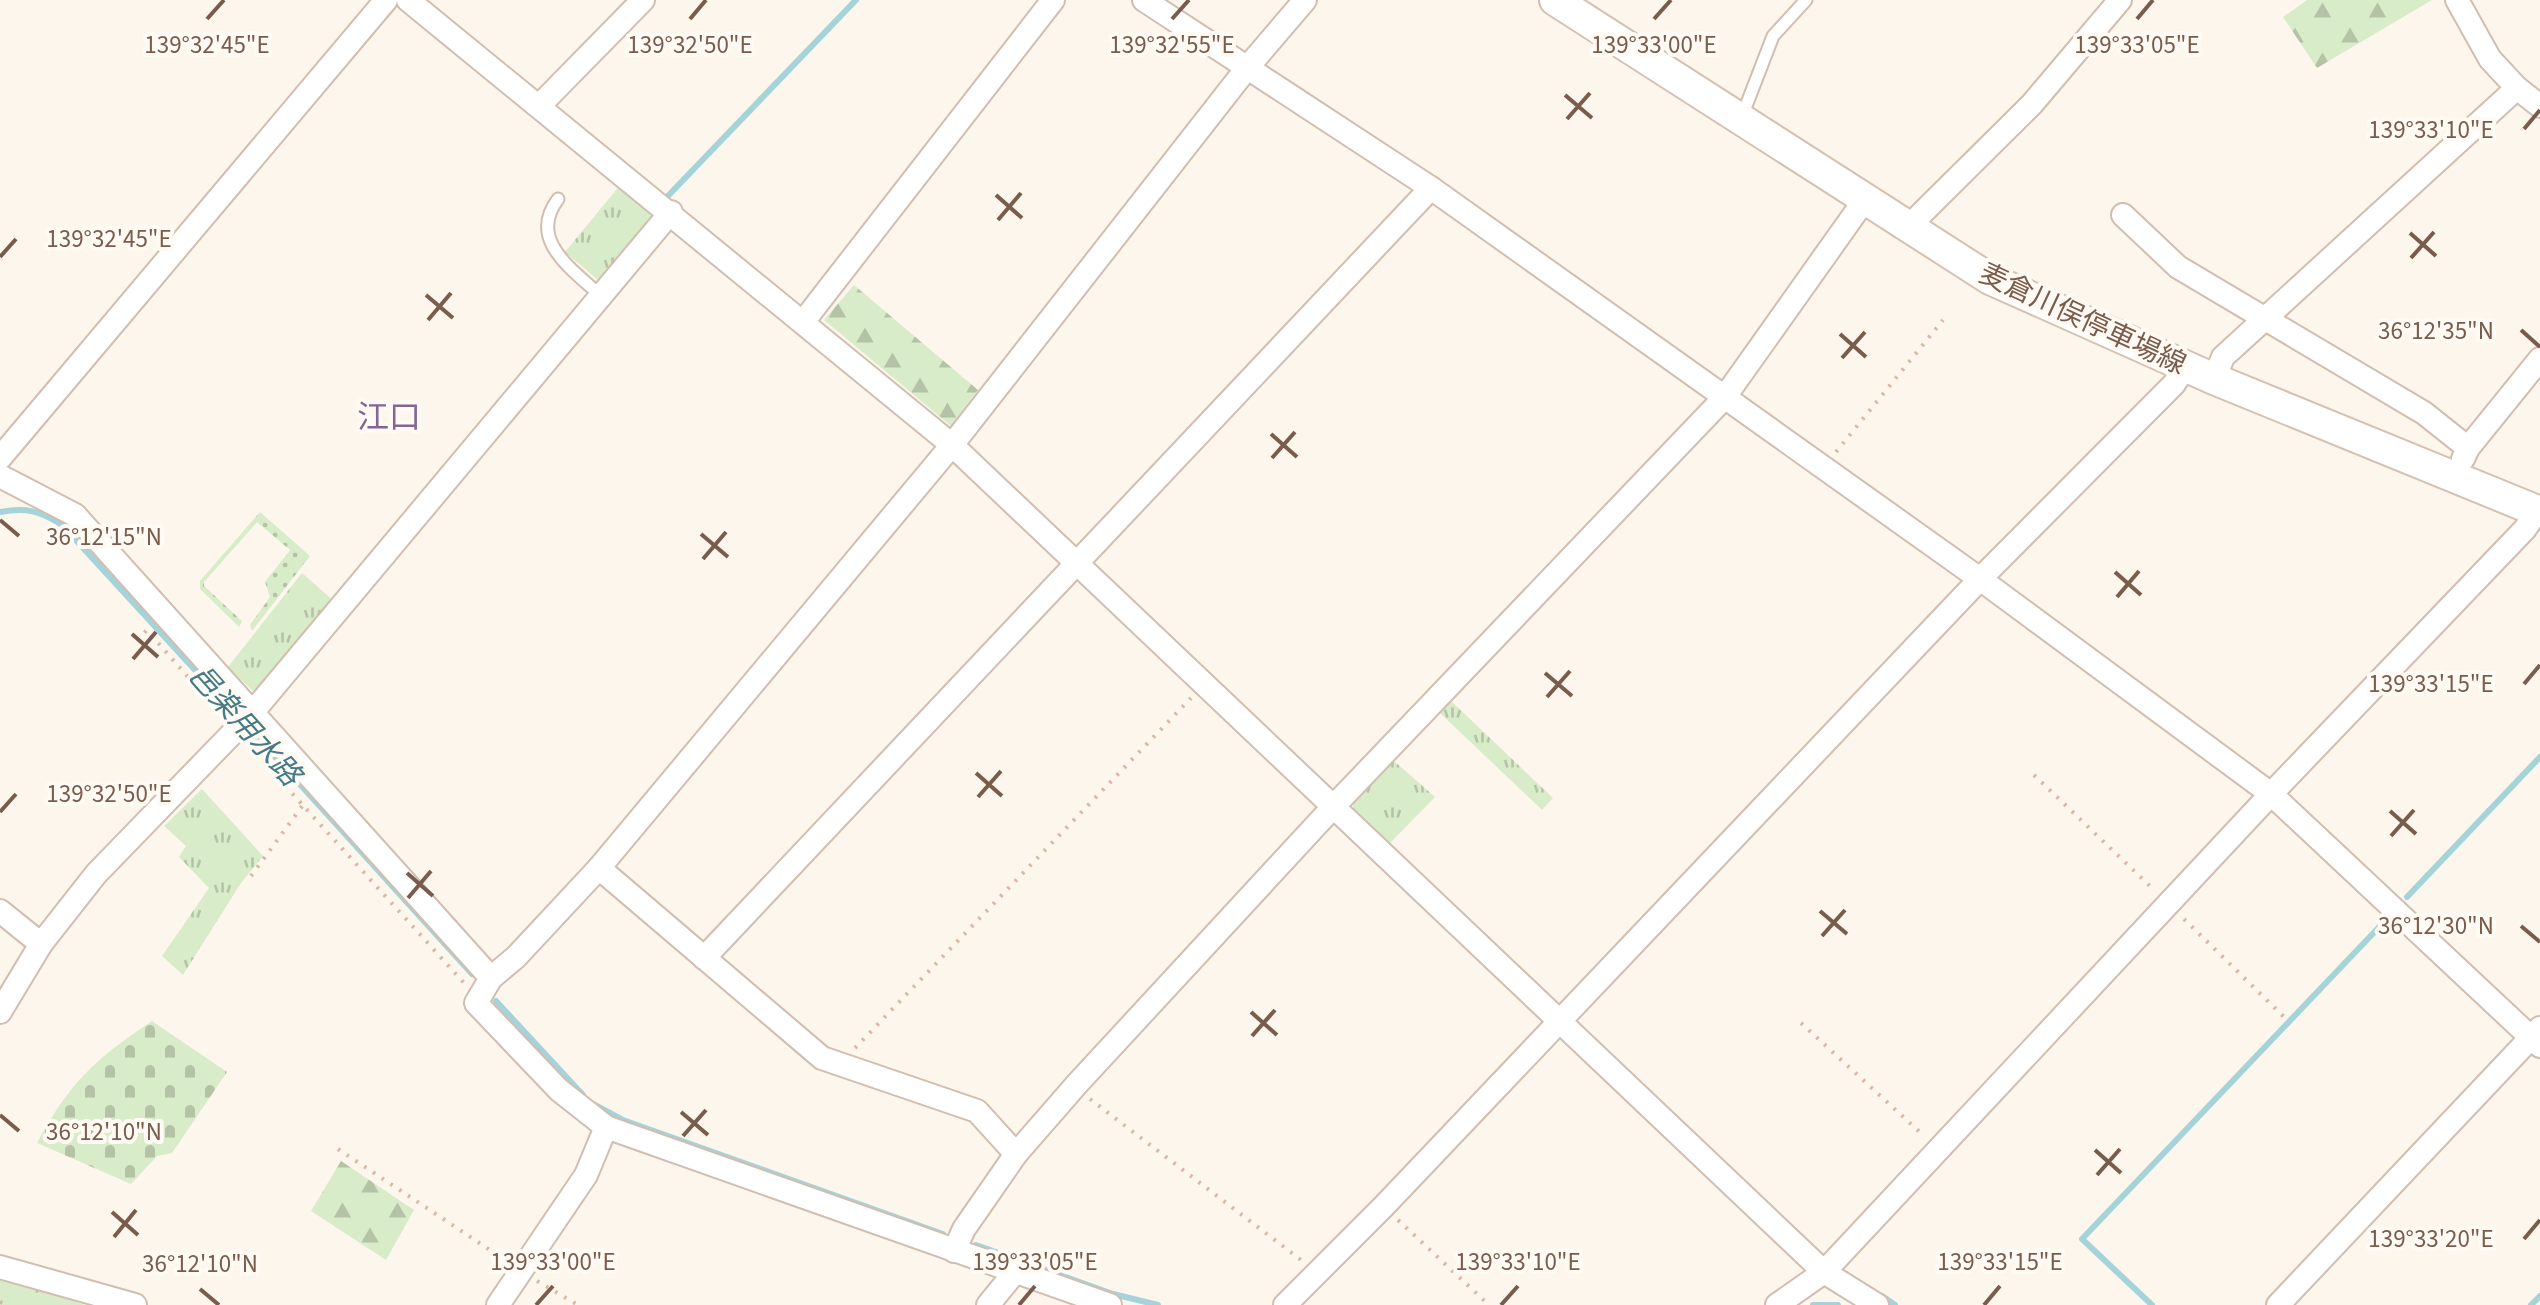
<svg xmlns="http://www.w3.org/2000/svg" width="2540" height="1305" font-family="'Source Sans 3','Noto Sans JP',sans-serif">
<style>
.grass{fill:url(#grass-tufts)}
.forest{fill:url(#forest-firs)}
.cemetery{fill:url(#cemetery-stones)}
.garden{fill:url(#garden-dots)}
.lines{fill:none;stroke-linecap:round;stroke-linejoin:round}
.stream{stroke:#a5d3da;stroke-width:6}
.lane-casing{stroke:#d1beb0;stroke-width:15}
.street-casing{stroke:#d1beb0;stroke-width:26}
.secondary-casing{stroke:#d6c0b0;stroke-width:34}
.path{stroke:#d9b8a5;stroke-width:4;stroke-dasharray:2.5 8;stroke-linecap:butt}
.lane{stroke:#fff;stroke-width:11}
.street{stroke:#fff;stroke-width:22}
.secondary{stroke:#fff;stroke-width:30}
.ticks{fill:none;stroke:#7a5c4d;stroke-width:4}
.labels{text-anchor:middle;stroke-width:8;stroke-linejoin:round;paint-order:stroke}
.street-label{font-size:28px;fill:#7a5c4d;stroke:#fffaf3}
.water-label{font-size:30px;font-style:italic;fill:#437c86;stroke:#fffaf3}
.quarter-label{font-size:32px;fill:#846695;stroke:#fffaf3}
.ticks-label{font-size:25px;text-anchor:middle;fill:#7a5c4d;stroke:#fffaf3;stroke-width:8;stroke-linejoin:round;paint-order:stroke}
</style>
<defs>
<pattern id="grass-tufts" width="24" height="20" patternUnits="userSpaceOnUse" patternTransform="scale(2.5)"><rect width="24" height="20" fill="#d8ecc9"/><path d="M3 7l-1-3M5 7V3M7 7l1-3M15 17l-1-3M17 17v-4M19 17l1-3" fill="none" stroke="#b4c2a5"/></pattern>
<pattern id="forest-firs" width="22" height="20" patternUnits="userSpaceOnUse" patternTransform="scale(2.5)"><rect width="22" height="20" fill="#d8ecc9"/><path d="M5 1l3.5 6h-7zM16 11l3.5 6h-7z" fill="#b4c2a5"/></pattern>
<pattern id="cemetery-stones" width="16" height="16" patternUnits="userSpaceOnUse" patternTransform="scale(2.5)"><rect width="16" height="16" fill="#d8ecc9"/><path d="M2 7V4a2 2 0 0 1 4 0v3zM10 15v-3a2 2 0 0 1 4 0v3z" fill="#b4c2a5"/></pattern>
<pattern id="garden-dots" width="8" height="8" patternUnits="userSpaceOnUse" patternTransform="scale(2.5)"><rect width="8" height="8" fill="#d8ecc9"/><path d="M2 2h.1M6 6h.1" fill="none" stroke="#b4c2a5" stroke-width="1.8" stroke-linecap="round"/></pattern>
</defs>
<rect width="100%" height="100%" fill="#fdf6ec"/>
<g class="grass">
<path d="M 621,184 L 658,215 L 605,286 L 565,252 Z"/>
<path d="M 302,573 L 335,602 L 257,695 L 228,667 Z"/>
<path d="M 1450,700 L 1553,798 L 1542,810 L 1439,712 Z"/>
<path d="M 1393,760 L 1435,797 L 1389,844 L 1353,809 L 1353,801 Z"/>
<path d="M 202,789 L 263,856 L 241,883 L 183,975 L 162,956 L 209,888 L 179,857 L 186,846 L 164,826 Z"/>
<path d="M 0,1277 L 85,1305 L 0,1305 Z"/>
</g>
<g class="forest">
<path d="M 2307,0 L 2432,0 L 2317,68 L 2283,17 Z"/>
<path d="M 854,285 L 978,390 L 951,426 L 824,320 Z"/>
<path d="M 341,1161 L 414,1210 L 386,1260 L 311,1211 Z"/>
</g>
<path class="cemetery" d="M 152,1021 L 227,1072 L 172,1153 L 157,1156 L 131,1184 L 37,1143 C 70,1082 95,1059 152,1021 Z"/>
<path class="garden" d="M 260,512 L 310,556 L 252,631 L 250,625 L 270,597 L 265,582 L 290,550 L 257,522 L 204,582 L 204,586 L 242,621 L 239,627 L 200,589 L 200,581 Z"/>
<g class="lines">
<g class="stream">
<path d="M 664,200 L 856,0"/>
<path d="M 0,512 C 26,507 40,511 62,525 L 239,718"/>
<path d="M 248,727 L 472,974"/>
<path d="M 2407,897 L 2540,757"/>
<path d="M 496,1001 L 583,1095"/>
<path d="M 593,1104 L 623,1120 L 943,1234"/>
<path d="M 976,1245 L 1113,1294 L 1158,1305"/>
<path d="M 1882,1296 L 1895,1305"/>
<path d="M 1813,1305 L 1838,1305"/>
<path d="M 2152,1305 L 2082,1239 L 2383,923"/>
<path d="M 2531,1305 L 2540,1296"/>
</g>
<g class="lane-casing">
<g id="lane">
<path d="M 1741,119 L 1773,36 L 1806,0"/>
<path d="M 558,199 C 527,240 572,269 601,296"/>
</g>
</g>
<g class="street-casing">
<g id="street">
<path d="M 408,0 L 952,445 L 1824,1272 L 1877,1305"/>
<path d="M 1144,0 L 1431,188 L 1980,579 L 2271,794 L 2540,1046"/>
<path d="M 2457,0 L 2490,59 L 2517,88"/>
<path d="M 540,105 L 643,0"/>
<path d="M 2123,215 L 2178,267 L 2424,413 L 2468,448"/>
<path d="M 1909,226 L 2032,104 L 2120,0"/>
<path d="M 803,322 L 1053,0"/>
<path d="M 2214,379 L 2223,357 L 2517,88 L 2540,106"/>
<path d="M 0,458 L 386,0"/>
<path d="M 2463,459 L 2468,448 L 2540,359"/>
<path d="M 0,476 L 75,515 L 491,978"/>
<path d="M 599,868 L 822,1058 L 977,1111 L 1016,1154"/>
<path d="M 0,911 L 41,944 L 96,874 L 252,713 L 671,212"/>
<path d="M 704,958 L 1431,188"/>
<path d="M 0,1012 L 41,944"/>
<path d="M 954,1251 L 964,1229 L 1016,1154 L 1077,1084 L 1333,807 L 1724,398 L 1866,198"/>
<path d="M 0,1267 L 135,1305"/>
<path d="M 498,1305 L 586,1175 L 606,1127"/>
<path d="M 988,1305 L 1015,1272"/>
<path d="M 1110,1305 L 606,1127 L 559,1090 L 476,1003 L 491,978 L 516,957 L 599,868 L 952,445 L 1247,68 L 1305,0"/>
<path d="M 1285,1305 L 1384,1206 L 1980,579 L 2174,384 L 2186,366"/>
<path d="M 1777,1305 L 1824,1272 L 2271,794 L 2525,529 L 2537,511"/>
<path d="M 2278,1305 L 2540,1028"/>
</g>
</g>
<g class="secondary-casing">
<path id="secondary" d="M 1555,0 L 1990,279 L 2214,379 L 2540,512"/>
</g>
<g class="path">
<path d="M 1836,452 L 1943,320"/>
<path d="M 137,640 L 147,630 L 220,714"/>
<path d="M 250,747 L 465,984"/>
<path d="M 2034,775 L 2152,888"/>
<path d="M 251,876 L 303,805"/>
<path d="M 2184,919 L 2284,1017"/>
<path d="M 1801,1023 L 1923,1135"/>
<path d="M 855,1048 L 1191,698"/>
<path d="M 1090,1099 L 1301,1260"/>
<path d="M 338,1149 L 505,1260"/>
<path d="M 1398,1220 L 1489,1305"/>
<path d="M 537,1281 L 578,1305"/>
<path d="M 0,1302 L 10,1305"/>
</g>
<use href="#lane" class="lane"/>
<use href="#street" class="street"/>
<use href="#secondary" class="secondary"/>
</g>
<path class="ticks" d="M 207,19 L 224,0M 690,19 L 706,0M 1172,19 L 1189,0M 1654,19 L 1671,0M 2137,19 L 2153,0M 1565,95 L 1592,118M 1567,119 L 1590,93M 2524,129 L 2540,110M 996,195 L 1022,218M 998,220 L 1021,193M 2410,233 L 2436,256M 0,257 L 16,239M 2411,258 L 2434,232M 426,295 L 453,318M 428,320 L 451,293M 2521,330 L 2540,347M 1840,334 L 1866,357M 1842,358 L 1865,332M 1271,434 L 1297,457M 1272,458 L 1295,432M 0,520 L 19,536M 701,534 L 728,557M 703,559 L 726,532M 2115,572 L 2141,595M 2117,597 L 2139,571M 132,634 L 158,657M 133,659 L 156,632M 1545,673 L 1572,696M 2524,684 L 2540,665M 1547,697 L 1570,671M 976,773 L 1002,796M 978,797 L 1001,771M 2390,811 L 2416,834M 0,812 L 16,794M 2391,836 L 2414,810M 407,873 L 433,896M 408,898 L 431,871M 1820,911 L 1847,934M 2521,926 L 2540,942M 1822,936 L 1845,910M 1251,1012 L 1277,1035M 1252,1036 L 1275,1010M 681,1112 L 708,1135M 0,1115 L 19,1131M 683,1136 L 706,1110M 2095,1150 L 2121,1173M 2097,1175 L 2120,1149M 112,1212 L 138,1235M 114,1237 L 136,1210M 2524,1239 L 2540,1220M 200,1289 L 219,1305M 536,1305 L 553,1286M 1019,1305 L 1035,1286M 1501,1305 L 1518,1286M 1984,1305 L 2000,1286"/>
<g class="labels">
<g class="street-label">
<text transform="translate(2083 318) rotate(25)" y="10">麦倉川俣停車場線</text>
</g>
<g class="water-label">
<text transform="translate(245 725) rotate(48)" y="10">邑楽用水路</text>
</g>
<g class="quarter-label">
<text x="389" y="428">江口</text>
</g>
</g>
<g class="ticks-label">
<text x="207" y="53">139°32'45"E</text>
<text x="690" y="53">139°32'50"E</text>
<text x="1172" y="53">139°32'55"E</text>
<text x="1654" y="53">139°33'00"E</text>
<text x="2137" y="53">139°33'05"E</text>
<text x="2431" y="138">139°33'10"E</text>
<text x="109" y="247">139°32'45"E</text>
<text x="2436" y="339">36°12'35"N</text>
<text x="104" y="545">36°12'15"N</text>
<text x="2431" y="692">139°33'15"E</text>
<text x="109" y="802">139°32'50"E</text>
<text x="2436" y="934">36°12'30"N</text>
<text x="104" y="1140">36°12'10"N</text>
<text x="2431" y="1247">139°33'20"E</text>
<text x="553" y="1270">139°33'00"E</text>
<text x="1035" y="1270">139°33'05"E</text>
<text x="1518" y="1270">139°33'10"E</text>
<text x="2000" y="1270">139°33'15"E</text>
<text x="200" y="1272">36°12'10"N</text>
</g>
</svg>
